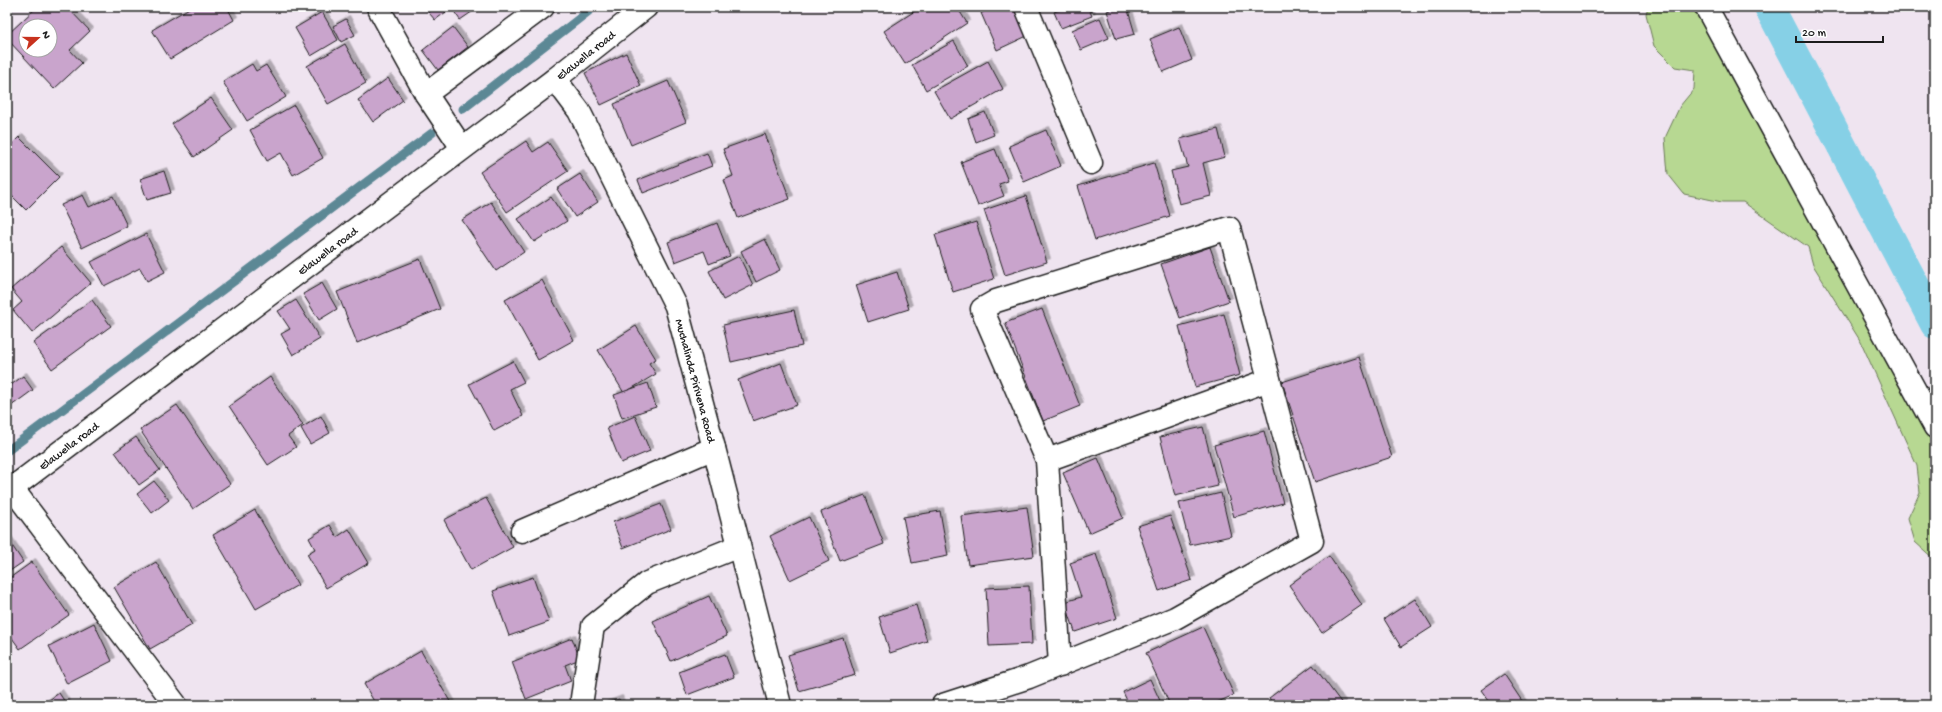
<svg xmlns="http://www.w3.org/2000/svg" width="1942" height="712" font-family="'Gochi Hand',sans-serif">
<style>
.green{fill:#b7d892;stroke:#6a7a57}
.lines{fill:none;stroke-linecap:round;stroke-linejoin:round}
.stream{stroke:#5c8895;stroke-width:9}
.canal{stroke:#86d0e6;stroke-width:30}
.building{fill:#c9a4cc;stroke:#1c1c1c;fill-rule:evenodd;filter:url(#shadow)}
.minor-casing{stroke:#1c1c1c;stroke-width:25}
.minor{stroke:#fff;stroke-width:22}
.labels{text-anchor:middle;stroke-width:3;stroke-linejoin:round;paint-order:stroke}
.street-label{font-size:12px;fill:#1c1c1c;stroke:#fff}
</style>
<defs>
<filter id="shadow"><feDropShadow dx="3.5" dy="-3.5" stdDeviation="0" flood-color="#0004"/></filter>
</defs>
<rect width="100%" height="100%" fill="#efe4f0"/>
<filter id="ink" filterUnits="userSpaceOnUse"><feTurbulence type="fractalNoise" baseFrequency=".025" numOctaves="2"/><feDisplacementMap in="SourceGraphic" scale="8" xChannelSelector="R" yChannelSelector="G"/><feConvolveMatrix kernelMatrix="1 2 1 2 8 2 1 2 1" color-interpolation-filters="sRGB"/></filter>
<g filter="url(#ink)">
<path class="green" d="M 1648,7 L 1697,7 L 1935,445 L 1935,560 L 1915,542 L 1908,518 L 1920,492 L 1917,466 L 1861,342 L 1813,265 L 1808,247 L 1743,202 L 1722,202 L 1684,194 L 1668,174 L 1665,138 L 1680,106 L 1694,89 L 1695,70 L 1675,67 L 1654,46 L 1646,14 Z"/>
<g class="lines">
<g class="stream">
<path d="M 463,109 L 594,7"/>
<path d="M 7,451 L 432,133"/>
</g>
<path class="canal" d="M 1769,7 L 1935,324"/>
</g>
<g class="building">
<path d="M 37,7 L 67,7 L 90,31 L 70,50 L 82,63 L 54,89 L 7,39 L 7,35 ZM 26,26 L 50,26 L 50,50 L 26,50 Z"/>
<path d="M 191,7 L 227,7 L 234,20 L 170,59 L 152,30 Z"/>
<path d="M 424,7 L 442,7 L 446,12 L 435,20 Z"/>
<path d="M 451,7 L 479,7 L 460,20 Z"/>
<path d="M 921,7 L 957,7 L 967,23 L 905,64 L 884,31 Z"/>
<path d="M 994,7 L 1013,7 L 1027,36 L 997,50 L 981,13 Z"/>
<path d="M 1067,7 L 1088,7 L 1092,16 L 1061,28 L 1054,12 Z"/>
<path d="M 1119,7 L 1127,7 L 1135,34 L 1116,39 L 1107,11 Z"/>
<path d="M 322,12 L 338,40 L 311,56 L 295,28 Z"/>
<path d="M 1100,18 L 1109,38 L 1081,50 L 1072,30 Z"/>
<path d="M 346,19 L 355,35 L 341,42 L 333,26 Z"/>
<path d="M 453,27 L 468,47 L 438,70 L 423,50 Z"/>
<path d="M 1179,27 L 1192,60 L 1163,72 L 1150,39 Z"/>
<path d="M 954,41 L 968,66 L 926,90 L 912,65 Z"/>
<path d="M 345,44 L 366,83 L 328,104 L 307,66 Z"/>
<path d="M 626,53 L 641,86 L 601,105 L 585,73 Z"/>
<path d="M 988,61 L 1003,89 L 950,119 L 934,91 Z"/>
<path d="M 252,64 L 256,71 L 266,65 L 286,97 L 247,121 L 223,82 Z"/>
<path d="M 388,78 L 403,100 L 373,122 L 358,100 Z"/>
<path d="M 668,81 L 686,122 L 631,145 L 614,104 Z"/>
<path d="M 211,98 L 233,130 L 194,157 L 172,124 Z"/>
<path d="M 294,105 L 323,158 L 293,175 L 281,153 L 267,161 L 250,130 Z"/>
<path d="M 985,112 L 994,135 L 976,142 L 968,119 Z"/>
<path d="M 1218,129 L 1225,157 L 1203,163 L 1211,196 L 1179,204 L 1171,171 L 1188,167 L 1180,139 Z"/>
<path d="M 1046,130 L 1061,166 L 1024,182 L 1009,146 Z"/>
<path d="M 765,134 L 790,199 L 738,218 L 724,180 L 733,176 L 723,149 Z"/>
<path d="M 19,137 L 59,177 L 26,210 L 7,191 L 7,149 Z"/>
<path d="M 526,141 L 533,152 L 548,142 L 568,171 L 507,212 L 480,172 Z"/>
<path d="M 995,149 L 1008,181 L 999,184 L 1004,196 L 978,206 L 961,162 Z"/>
<path d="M 707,153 L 712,166 L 643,193 L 638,180 Z"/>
<path d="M 1154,163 L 1170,216 L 1095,240 L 1078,186 Z"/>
<path d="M 164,171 L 171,193 L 147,200 L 140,179 Z"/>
<path d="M 580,174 L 598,202 L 575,217 L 557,189 Z"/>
<path d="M 83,195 L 89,207 L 113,196 L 127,226 L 82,248 L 61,205 Z"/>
<path d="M 1026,196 L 1047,262 L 1005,275 L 984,210 Z"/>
<path d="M 551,197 L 567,221 L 534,242 L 518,219 Z"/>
<path d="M 491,202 L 524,252 L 496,271 L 462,220 Z"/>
<path d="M 976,222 L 994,279 L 953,292 L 935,235 Z"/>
<path d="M 717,223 L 730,256 L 709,264 L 704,251 L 675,262 L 668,242 Z"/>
<path d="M 146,234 L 165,272 L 147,281 L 140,268 L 104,286 L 91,262 Z"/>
<path d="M 765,239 L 780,270 L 756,282 L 741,251 Z"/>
<path d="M 61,247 L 91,283 L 32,333 L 13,310 L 22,302 L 11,289 Z"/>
<path d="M 1210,247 L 1229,301 L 1180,318 L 1161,264 Z"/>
<path d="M 739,256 L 753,285 L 723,300 L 709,271 Z"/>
<path d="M 420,259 L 440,309 L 357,343 L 337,292 Z"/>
<path d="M 897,272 L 909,309 L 868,322 L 856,285 Z"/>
<path d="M 542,280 L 574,340 L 538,360 L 505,300 Z"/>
<path d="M 322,283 L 337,309 L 319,320 L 303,294 Z"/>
<path d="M 92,300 L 111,326 L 52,369 L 33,343 Z"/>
<path d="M 296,300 L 320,339 L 293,355 L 281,334 L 290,329 L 278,311 Z"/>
<path d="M 1042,309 L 1080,406 L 1043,421 L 1005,323 Z"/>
<path d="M 794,310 L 802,346 L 731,362 L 723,325 Z"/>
<path d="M 1224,314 L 1240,375 L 1195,387 L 1179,326 Z"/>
<path d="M 636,326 L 656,359 L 649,363 L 656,374 L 624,393 L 598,350 Z"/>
<path d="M 1359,357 L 1392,457 L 1315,482 L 1282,382 Z"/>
<path d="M 513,361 L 524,382 L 510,389 L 523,416 L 494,431 L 469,384 Z"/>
<path d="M 781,363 L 797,405 L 753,421 L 738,380 Z"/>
<path d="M 23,376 L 33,390 L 7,409 L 7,388 Z"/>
<path d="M 270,377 L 303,425 L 288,436 L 296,447 L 268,465 L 229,406 Z"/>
<path d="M 648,383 L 656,407 L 622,418 L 614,395 Z"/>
<path d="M 177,405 L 230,484 L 193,509 L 140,430 Z"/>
<path d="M 321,416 L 330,433 L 310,444 L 301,428 Z"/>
<path d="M 635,416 L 650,451 L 621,463 L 607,428 Z"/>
<path d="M 1203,427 L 1218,486 L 1175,496 L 1160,437 Z"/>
<path d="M 1264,431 L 1283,503 L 1234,517 L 1214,445 Z"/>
<path d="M 136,437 L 160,470 L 139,485 L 115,452 Z"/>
<path d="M 1098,458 L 1123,518 L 1089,533 L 1063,473 Z"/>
<path d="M 154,481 L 169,500 L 152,513 L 137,494 Z"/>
<path d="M 1221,493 L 1231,536 L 1190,545 L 1179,503 Z"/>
<path d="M 865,495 L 884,544 L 840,561 L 821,512 Z"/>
<path d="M 486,498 L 513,547 L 471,570 L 444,520 Z"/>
<path d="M 661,504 L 671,529 L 623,548 L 613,522 Z"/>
<path d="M 1027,507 L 1034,556 L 968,565 L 961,516 Z"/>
<path d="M 255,510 L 298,585 L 256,609 L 213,535 Z"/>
<path d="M 940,511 L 948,556 L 912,563 L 903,517 Z"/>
<path d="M 1170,516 L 1192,580 L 1159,591 L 1137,526 Z"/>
<path d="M 809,517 L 829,561 L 790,580 L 770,536 Z"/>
<path d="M 330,525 L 337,537 L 349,529 L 369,563 L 326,588 L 307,554 L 315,549 L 309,538 Z"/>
<path d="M 7,538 L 23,562 L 7,573 Z"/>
<path d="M 1096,554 L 1117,618 L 1075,632 L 1065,602 L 1081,597 L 1070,563 Z"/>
<path d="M 1329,556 L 1362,605 L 1322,633 L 1289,585 Z"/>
<path d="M 32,562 L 69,615 L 20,649 L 7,631 L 7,580 Z"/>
<path d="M 156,562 L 192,625 L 150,649 L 114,587 Z"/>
<path d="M 533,577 L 549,622 L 509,636 L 493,591 Z"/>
<path d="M 1029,586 L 1032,644 L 989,646 L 986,588 Z"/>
<path d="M 709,596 L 727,636 L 671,661 L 653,621 Z"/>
<path d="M 1415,599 L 1432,627 L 1401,647 L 1384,619 Z"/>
<path d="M 916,605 L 927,641 L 890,653 L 879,617 Z"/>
<path d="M 94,623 L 112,661 L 67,684 L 49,646 Z"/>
<path d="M 1203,627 L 1234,695 L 1211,705 L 1170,705 L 1146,653 Z"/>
<path d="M 572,638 L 580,659 L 565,665 L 571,681 L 526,699 L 512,662 Z"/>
<path d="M 843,638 L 855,675 L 799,691 L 788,655 Z"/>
<path d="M 421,651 L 452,705 L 376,705 L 364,684 Z"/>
<path d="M 725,654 L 734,677 L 687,695 L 679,672 Z"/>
<path d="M 1313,665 L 1343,705 L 1274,705 L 1269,698 Z"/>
<path d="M 1504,674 L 1524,704 L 1522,705 L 1492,705 L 1481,690 Z"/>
<path d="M 1150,679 L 1162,705 L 1129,705 L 1123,692 Z"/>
<path d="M 59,693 L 67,705 L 42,705 Z"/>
<path d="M 619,699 L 621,705 L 603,705 Z"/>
</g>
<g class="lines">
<g class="minor-casing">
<g id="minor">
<path d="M 378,7 L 426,94 L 462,148"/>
<path d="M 1026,7 L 1091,163"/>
<path d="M 1706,7 L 1935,427"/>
<path id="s1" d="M 555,79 L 579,111 L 676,306 L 714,448 L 780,705"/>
<path d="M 426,94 L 543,7"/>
<path d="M 1047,460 L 1269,380"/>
<path d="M 12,488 L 176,705"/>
<path id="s2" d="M 7,492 L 555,79 L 646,7"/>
<path d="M 522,531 L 714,448"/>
<path d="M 582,698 L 593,626 L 647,583 L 739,546"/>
<path d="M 943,705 L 1029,677 L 1175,618 L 1312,541 L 1229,228 L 996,301 L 982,309 L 1047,460 L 1060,665"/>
</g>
</g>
<use href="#minor" class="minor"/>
</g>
</g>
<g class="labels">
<g class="street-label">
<text dy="4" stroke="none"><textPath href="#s2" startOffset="725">Elawella road</textPath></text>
<text dy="4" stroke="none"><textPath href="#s2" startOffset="401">Elawella road</textPath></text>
<text dy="4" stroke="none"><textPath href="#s1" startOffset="335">Muchalinda Pirivena Road</textPath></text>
<text dy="4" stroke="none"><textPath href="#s2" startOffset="77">Elawella road</textPath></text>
</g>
</g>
<rect width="1942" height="712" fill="none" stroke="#fff" stroke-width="24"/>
<rect x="12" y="12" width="1918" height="688" fill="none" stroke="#1c1c1c" stroke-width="1.5" filter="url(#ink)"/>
<g transform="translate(38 38) rotate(69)"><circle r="19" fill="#ffffff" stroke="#a4a4a4"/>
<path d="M0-3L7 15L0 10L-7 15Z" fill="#c8321e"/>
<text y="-6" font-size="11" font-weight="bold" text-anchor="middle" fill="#1c1c1c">N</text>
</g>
<path d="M1796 36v6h87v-6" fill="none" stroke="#1c1c1c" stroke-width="2"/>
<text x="1802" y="36" font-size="12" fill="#1c1c1c" stroke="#ffffff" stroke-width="3" paint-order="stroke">20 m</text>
</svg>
